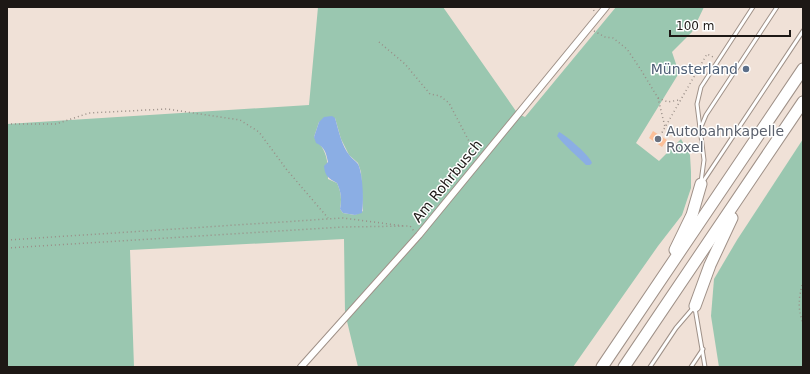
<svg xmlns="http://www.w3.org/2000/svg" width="810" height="374" font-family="'DejaVu Sans',sans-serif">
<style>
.green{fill:#9ac7b0;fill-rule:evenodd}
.water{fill:#8baee4}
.building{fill:#fcbf98}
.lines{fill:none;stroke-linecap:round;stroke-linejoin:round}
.lane-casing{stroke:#9f9188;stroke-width:5}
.street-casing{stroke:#9f9188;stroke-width:8}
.highway-casing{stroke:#9f9188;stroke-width:13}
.path{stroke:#998e87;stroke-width:1.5;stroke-dasharray:1 3;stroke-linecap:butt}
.lane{stroke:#fff;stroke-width:3}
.street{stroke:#fff;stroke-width:6}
.highway{stroke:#fff;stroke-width:11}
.service-dot{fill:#5c6f8a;stroke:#fff;stroke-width:1.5}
.worship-dot{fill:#6b7280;stroke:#fff;stroke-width:1.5}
.labels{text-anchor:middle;stroke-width:3;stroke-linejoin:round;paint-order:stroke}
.service-label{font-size:14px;fill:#4e5e75;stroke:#fff;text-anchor:end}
.worship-label{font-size:14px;fill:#5b616d;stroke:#fff;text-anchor:start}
.street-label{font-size:14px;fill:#1d1815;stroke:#fff}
</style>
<rect width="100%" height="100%" fill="#f0e1d7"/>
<g class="green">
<path d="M 318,7 L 443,7 L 518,114 L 525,117 L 616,7 L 704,7 L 692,32 L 672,52 L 679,73 L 636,143 L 659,161 L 681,139 L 690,155 L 691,172 L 691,188 L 682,215 L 658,246 L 573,367 L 358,367 L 345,313 L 344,239 L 130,250 L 134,367 L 7,367 L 7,124 L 309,105 ZM 335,118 L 341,139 L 349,155 L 358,163 L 361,172 L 363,211 L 355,215 L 343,213 L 340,209 C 342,199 341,192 337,183 L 328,179 C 328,159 327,151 314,137 L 319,122 Z"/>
<path d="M 803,139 L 803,367 L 719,367 L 711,316 L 714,279 L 737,240 Z"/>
</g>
<g class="water">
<path d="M 332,116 L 335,118 C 339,131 341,145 350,156 C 352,159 356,161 358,164 C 363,174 364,202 362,213 L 355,215 L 343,213 L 340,209 C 342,199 341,192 337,183 C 328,178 325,176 324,166 L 328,162 C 326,153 325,147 316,143 L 314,137 L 319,122 L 324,117 Z"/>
<path d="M 559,132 C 566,135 591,157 592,163 L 590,165 L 586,165 C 576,155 566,147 557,136 Z"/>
</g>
<path class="building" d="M 653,131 L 667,140 L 662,147 L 649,138 Z"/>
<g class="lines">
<g class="lane-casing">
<g id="lane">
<path d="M 701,127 L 706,115 L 777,7"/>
<path d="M 701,182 L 704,160 L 697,104 L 701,87 L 753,7"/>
<path d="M 702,183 L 803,31"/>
<path d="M 695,308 L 705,367"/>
<path d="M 650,367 L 676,328 L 694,307"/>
<path d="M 691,367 L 703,349"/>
</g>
</g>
<g class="street-casing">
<path id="street" d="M 301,367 L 419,235 L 606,7"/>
</g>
<g class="highway-casing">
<g id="highway">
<path d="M 675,250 L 692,215 L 701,184"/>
<path d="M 695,306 L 710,265 L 732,218"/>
<path d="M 602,367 L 803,69"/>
<path d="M 624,367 L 803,102"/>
</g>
</g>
<g class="path">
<path d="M 591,7 L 595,12"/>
<path d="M 594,31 L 605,37 L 613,38 L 627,49 L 641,70 L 658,98 L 665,127"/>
<path d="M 379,42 L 405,64 L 430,94 L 440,96 L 449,103 L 471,145 L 478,153"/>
<path d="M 658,98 L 668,102 L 679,100"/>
<path d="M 7,124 L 56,124 L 89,113 L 167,109 L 240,120 L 259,132 L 287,170 L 328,218"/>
<path d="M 660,136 L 707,54 L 713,57"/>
<path d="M 7,240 L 343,218 L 404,226"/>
<path d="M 7,248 L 342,227 L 410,226 L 414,231"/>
<path d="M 803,281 C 799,297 797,307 803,323"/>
</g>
<use href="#lane" class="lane"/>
<use href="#street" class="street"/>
<use href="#highway" class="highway"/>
</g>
<circle class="service-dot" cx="746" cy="69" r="4"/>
<circle class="worship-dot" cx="658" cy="139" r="4"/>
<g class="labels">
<g class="service-label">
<text x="738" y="74">Münsterland</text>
</g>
<g class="worship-label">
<text x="666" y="136">Autobahnkapelle<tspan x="666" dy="16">Roxel</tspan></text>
</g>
<g class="street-label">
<text transform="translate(447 181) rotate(-51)" y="5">Am Rohrbusch</text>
</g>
</g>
<rect width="810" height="374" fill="none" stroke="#1d1815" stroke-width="16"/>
<path d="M670 30v6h120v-6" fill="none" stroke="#1d1815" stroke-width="2"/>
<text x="676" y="30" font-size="12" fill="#1d1815" stroke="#ffffff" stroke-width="3" paint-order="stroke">100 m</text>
</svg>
